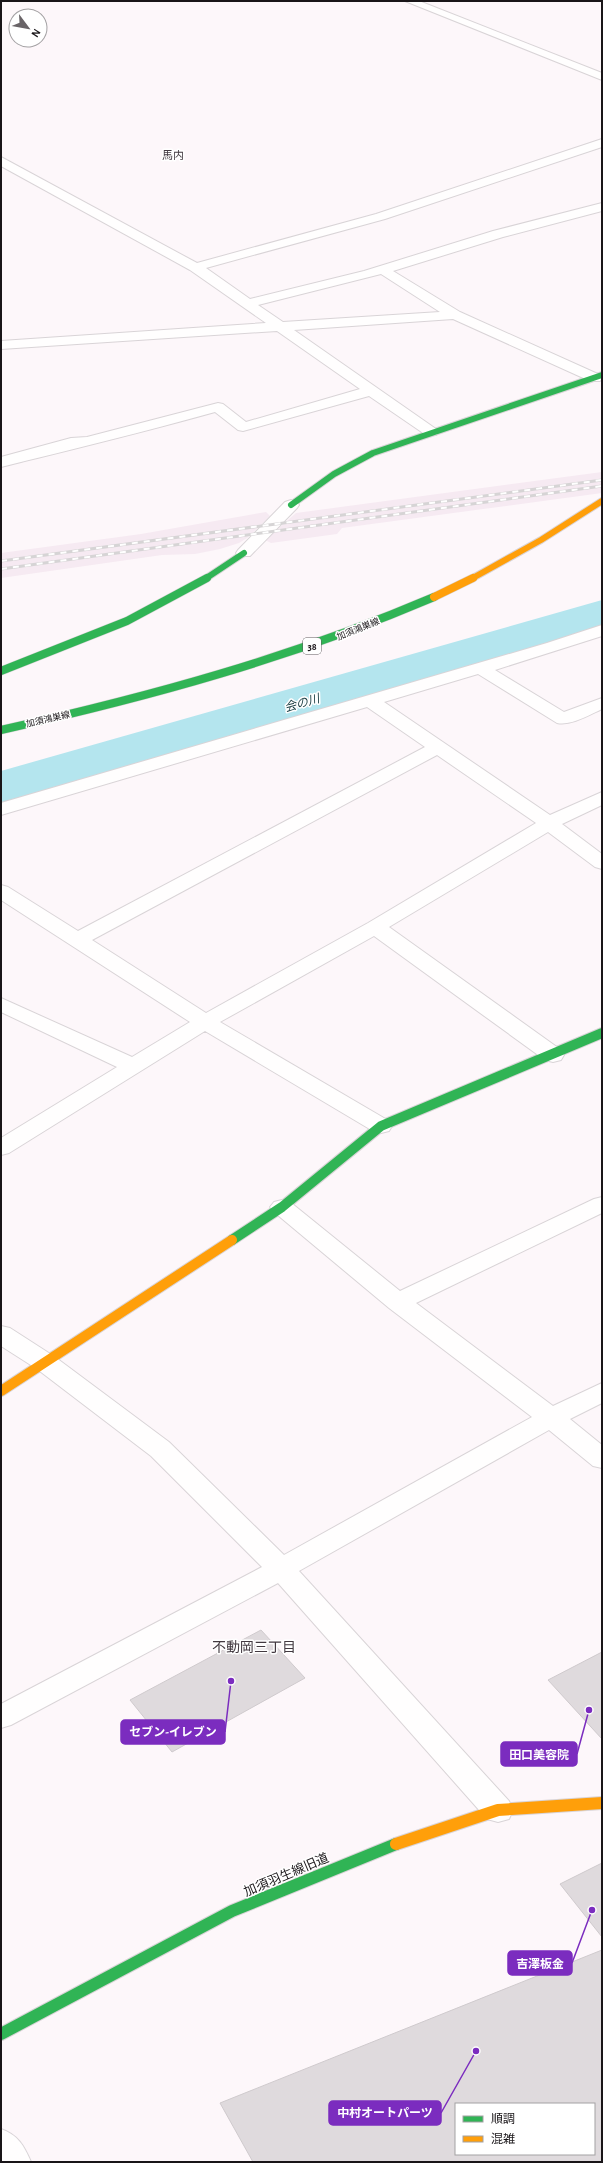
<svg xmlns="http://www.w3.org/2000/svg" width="603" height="2163" font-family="'Alegreya Sans','Noto Sans JP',sans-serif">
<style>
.built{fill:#f6eaf2}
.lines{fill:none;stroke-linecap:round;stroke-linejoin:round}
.river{fill:#b4e5ee;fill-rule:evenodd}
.building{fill:#dfdadd;stroke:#cfcacd;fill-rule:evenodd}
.street-casing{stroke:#d9d4d7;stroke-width:2}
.fast-far3-casing{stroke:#d9d4d7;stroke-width:8}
.fast-far2-casing{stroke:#d9d4d7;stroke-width:9}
.fast-far1-casing{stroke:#d9d4d7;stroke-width:12}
.fast-casing{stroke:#d9d4d7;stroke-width:14}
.slow-far3-casing{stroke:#d9d4d7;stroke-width:8}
.slow-far2-casing{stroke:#d9d4d7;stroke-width:9}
.slow-far1-casing{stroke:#d9d4d7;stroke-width:12}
.slow-casing{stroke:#d9d4d7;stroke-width:14}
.street{fill:#fffefe;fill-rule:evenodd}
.fast-far3{stroke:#30b455;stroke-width:6}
.fast-far2{stroke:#30b455;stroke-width:8}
.fast-far1{stroke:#30b455;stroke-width:10}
.fast{stroke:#30b455;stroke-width:12}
.slow-far3{stroke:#ff9f0a;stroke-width:6}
.slow-far2{stroke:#ff9f0a;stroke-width:8}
.slow-far1{stroke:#ff9f0a;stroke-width:10}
.slow{stroke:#ff9f0a;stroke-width:12}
.rail-casing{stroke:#d6d4d5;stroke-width:3}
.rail{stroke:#fff;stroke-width:2;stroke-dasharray:6;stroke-linecap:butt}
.labels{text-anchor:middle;stroke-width:3;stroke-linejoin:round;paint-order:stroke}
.far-street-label{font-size:9px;fill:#191518;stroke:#fff}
.shield{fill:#fff;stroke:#5e5b5d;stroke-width:1}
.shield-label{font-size:10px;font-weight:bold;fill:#191518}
.far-quarter-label{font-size:11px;fill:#423940;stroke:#fff}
.water-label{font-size:12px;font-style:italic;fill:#183c41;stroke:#fff}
.near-street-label{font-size:13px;fill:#191518;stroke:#fff}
.near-neighbourhood-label{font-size:14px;fill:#423940;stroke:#fff}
.leader{fill:none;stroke:#7b2cbf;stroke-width:1.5}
.callout-dot{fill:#7b2cbf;stroke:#fff;stroke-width:1.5}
.callout{fill:#7b2cbf;stroke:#7b2cbf;stroke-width:1.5}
.callout-label{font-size:12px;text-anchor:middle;font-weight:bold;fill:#fff}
</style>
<rect width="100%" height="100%" fill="#fdf7fa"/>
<g class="built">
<path d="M 602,472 L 602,493 L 342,528 L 337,534 L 271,543 L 265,540 L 296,513 Z"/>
<path d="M 266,512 L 270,516 L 247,538 L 239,543 L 220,549 L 195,554 L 162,555 L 1,578 L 1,553 L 141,534 Z"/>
</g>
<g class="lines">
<path class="river" d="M 602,600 L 602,633 L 1,806 L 1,771 Z"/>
</g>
<g class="building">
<path d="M 261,1630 L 305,1678 L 172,1752 L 130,1700 Z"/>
<path d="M 602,1652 L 602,1739 L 548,1680 Z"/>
<path d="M 602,1863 L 602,1937 L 560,1884 Z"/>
<path d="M 602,1950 L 602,2162 L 253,2162 L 220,2103 ZM 456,2104 L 594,2104 L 594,2154 L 456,2154 Z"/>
</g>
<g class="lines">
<g class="street-casing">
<g id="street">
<path d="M 405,1 L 419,1 L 602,73 L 602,80 Z"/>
<path d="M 602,139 L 602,147 L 385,219 L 206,268 L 250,299 L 364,271 L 493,231 L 602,203 L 602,211 L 503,237 L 393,271 L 460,312 L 600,375 L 602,378 L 600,381 L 590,381 L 453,319 L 294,330 L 436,429 L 439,432 L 436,435 L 426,435 L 369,396 L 243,431 L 238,430 L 215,412 C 144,432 73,449 1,467 L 1,457 L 71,438 L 87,437 L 218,403 L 223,404 L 246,422 L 360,389 L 277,331 L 1,349 L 1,341 L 266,323 L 190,270 L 1,166 L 1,157 L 197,263 L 376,214 ZM 381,274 L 440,312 L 283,322 L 258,305 Z"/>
<path d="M 291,500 L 297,502 L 299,505 L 297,508 L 250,556 L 238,556 L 236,553 L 238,550 L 285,502 Z"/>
<path d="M 602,625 L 602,636 L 495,670 L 564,712 L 602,698 L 602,709 C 589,715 571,726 557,723 L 478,674 L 384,702 L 550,815 L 602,792 L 602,805 L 562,824 L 602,854 L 602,869 L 595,867 L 548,832 L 389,927 L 561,1050 L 564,1055 L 561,1060 L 553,1062 L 545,1060 L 374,936 L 220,1022 L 389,1121 L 392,1126 L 389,1131 L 381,1133 L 373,1131 L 205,1031 L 9,1153 L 1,1155 L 1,1138 L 117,1067 L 1,1012 L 1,998 L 132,1057 L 190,1022 L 1,900 L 1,885 L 8,887 L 78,931 L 425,747 L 367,707 L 1,815 L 1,803 L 547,643 ZM 437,755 L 536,823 L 368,923 L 206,1013 L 92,940 Z"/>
<path d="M 602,1197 L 602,1213 L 416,1303 L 553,1406 L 602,1383 L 602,1403 L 570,1419 L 602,1445 L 602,1468 L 593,1466 L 549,1430 L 299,1571 L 509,1801 L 513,1810 L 509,1819 L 498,1822 L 487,1819 L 278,1583 L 11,1725 L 1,1728 L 1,1704 L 262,1567 L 151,1456 L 37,1369 L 1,1346 L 1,1326 L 10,1328 L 55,1357 L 169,1442 L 284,1555 L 532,1417 L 389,1308 L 274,1212 L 270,1207 L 274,1202 L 282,1200 L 290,1202 L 400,1291 L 594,1199 Z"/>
<path d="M 1,2129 C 18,2135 24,2146 31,2162 L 1,2162 Z"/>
</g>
</g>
<g class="fast-far3-casing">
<g id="fast-far3">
<path d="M 291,505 L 334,474 L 373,453 L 602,375"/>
<path d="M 205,579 L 244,553"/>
</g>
</g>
<g class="fast-far2-casing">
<g id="fast-far2">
<path d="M 1,671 L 127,621 L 207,578"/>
<path d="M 1,730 C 152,696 291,658 434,597"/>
</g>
</g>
<g class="fast-far1-casing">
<path id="fast-far1" d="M 232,1240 L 282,1207 L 381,1126 L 602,1033"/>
</g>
<g class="fast-casing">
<path id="fast" d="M 1,2034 L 232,1911 L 396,1844"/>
</g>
<g class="slow-far3-casing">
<path id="slow-far3" d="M 471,579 L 541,540 L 602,501"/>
</g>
<g class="slow-far2-casing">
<path id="slow-far2" d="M 434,597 L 473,578"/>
</g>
<g class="slow-far1-casing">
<path id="slow-far1" d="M 1,1391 L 232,1240"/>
</g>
<g class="slow-casing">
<path id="slow" d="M 396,1844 L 498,1810 L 602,1803"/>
</g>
<use href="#street" class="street"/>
<use href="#fast-far3" class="fast-far3"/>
<use href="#fast-far2" class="fast-far2"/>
<use href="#fast-far1" class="fast-far1"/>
<use href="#fast" class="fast"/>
<use href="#slow-far3" class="slow-far3"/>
<use href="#slow-far2" class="slow-far2"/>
<use href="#slow-far1" class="slow-far1"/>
<use href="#slow" class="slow"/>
<g class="rail-casing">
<g id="rail">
<path d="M 1,561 L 602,480"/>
<path d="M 1,569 L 602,486"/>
</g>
</g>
<use href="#rail" class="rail"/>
</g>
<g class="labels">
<g class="far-street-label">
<text transform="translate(358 629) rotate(-22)" y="3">加須鴻巣線</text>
<text transform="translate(48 719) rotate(-13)" y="3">加須鴻巣線</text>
</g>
<rect class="shield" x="303" y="638" width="18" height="16" rx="3"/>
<g class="shield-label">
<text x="312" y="650">38</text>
</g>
<g class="far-quarter-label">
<text x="173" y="159">馬内</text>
</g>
<g class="water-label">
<text transform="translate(302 703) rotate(-16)" y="4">会の川</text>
</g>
<g class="near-street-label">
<text transform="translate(286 1874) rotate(-23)" y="5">加須羽生線旧道</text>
</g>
<g class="near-neighbourhood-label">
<text x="254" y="1652">不動岡三丁目</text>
</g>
</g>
<path class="leader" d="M231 1681L225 1732M589 1710L577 1754M592 1910L572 1963M476 2051L441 2113"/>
<g class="callout-dot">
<circle cx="231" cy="1681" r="4"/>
<circle cx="589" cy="1710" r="4"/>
<circle cx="592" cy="1910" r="4"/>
<circle cx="476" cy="2051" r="4"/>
</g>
<g class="callout">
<rect x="121" y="1720" width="104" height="24" rx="4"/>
<rect x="501" y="1742" width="76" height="24" rx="4"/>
<rect x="508" y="1951" width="64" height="24" rx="4"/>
<rect x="329" y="2101" width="112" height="24" rx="4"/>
</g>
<g class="callout-label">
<text x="173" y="1736">セブン-イレブン</text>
<text x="539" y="1759">田口美容院</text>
<text x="540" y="1968">吉澤板金</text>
<text x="385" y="2117">中村オートパーツ</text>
</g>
<rect width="603" height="2163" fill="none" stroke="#191518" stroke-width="4"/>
<rect x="455" y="2103" width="140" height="52" fill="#ffffff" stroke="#a3a1a3"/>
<rect x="463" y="2116" width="20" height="6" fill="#30b455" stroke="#a3a1a3"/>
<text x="491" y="2123" font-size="12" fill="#191518">順調</text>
<rect x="463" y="2136" width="20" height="6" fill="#ff9f0a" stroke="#a3a1a3"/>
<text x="491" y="2143" font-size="12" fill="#191518">混雑</text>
<g transform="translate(28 28) rotate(122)"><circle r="19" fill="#ffffff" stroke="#a3a1a3"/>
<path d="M0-3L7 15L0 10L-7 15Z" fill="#696467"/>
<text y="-6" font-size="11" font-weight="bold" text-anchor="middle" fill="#191518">N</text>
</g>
</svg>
